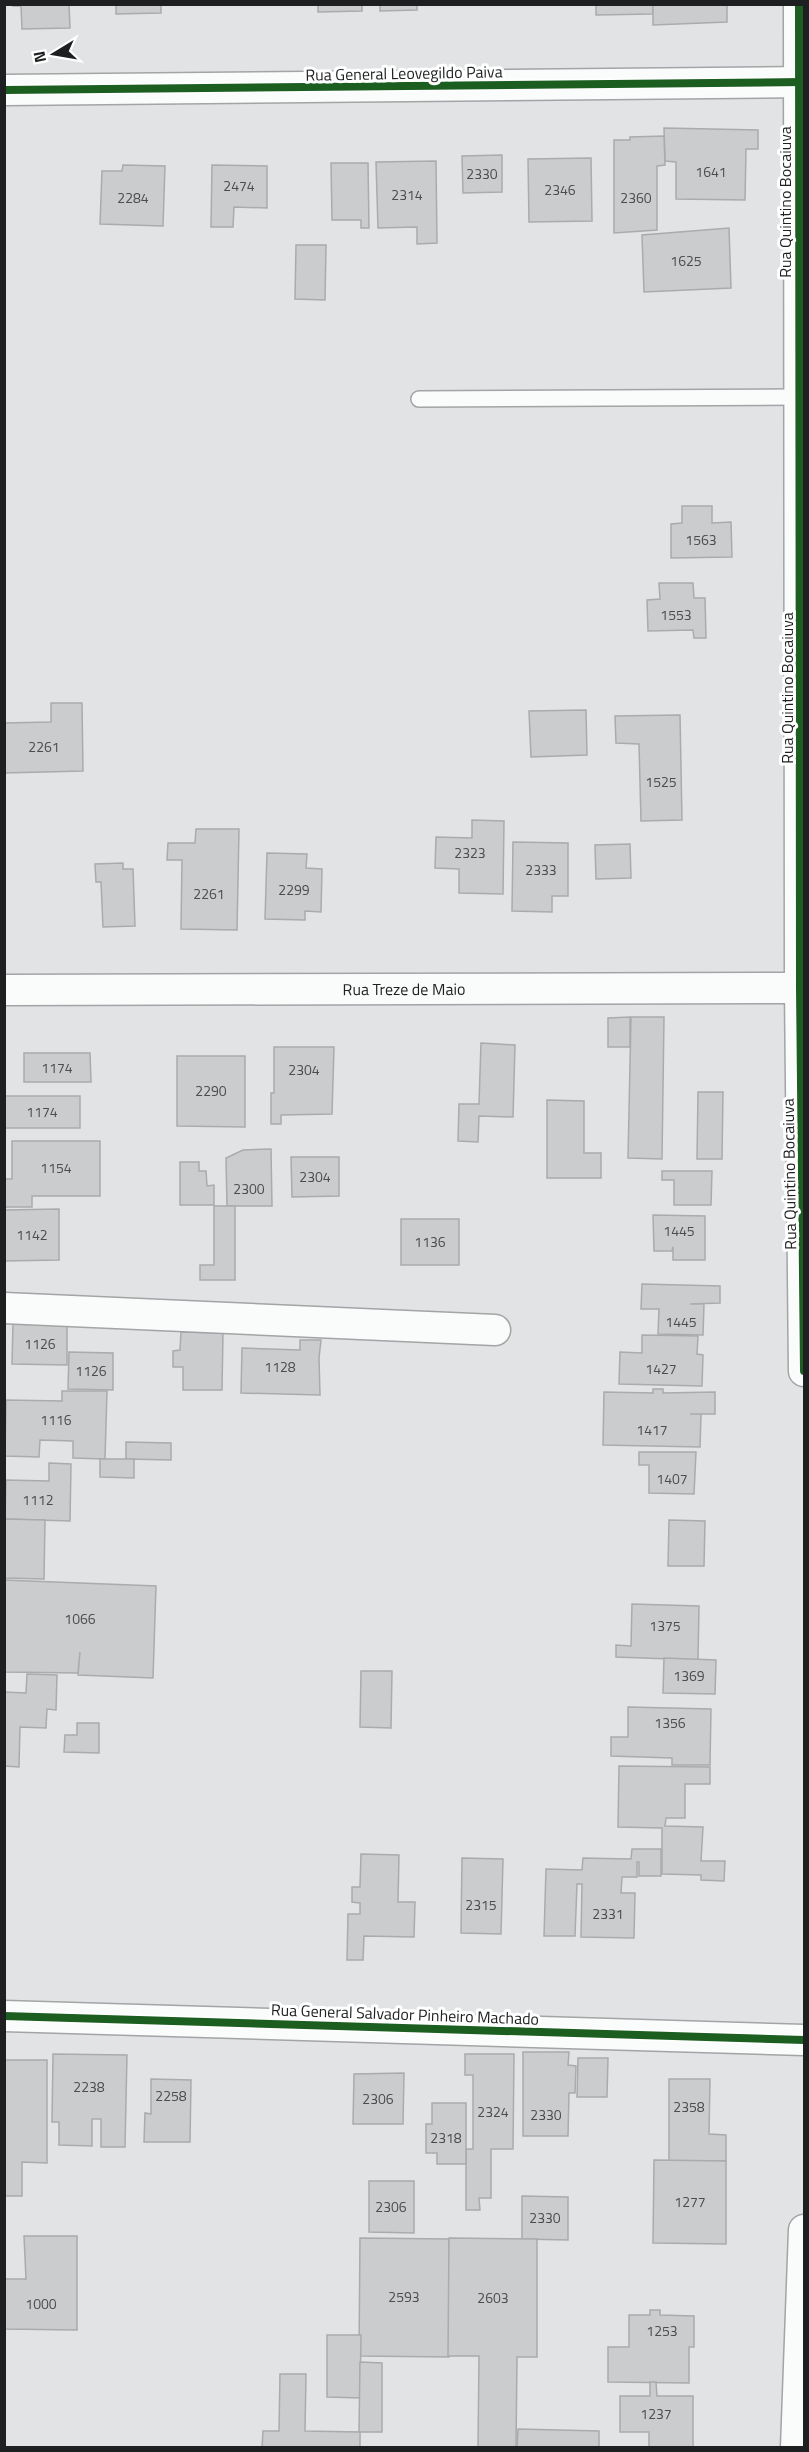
<svg xmlns="http://www.w3.org/2000/svg" width="809" height="2452" font-family="'Titillium Web',sans-serif">
<style>
.building{fill:#cbcccd;stroke:#a9abad;stroke-width:1.5}
.lines{fill:none;stroke-linecap:round;stroke-linejoin:round}
.lane-casing{stroke:#a2a4a5;stroke-width:18}
.street-casing{stroke:#a2a4a5;stroke-width:33}
.lane{stroke:#fafbfb;stroke-width:15}
.street{stroke:#fafbfb;stroke-width:30}
.cycleway-casing{stroke:#fff;stroke-width:11}
.cycleway{stroke:#1b5e20;stroke-width:8}
.labels{text-anchor:middle;stroke-width:6;stroke-linejoin:round;paint-order:stroke}
.number-label{font-size:14px;fill:#4a4c4d}
.street-label{font-size:16px;fill:#1d1f20;stroke:#fff}
</style>
<rect width="100%" height="100%" fill="#e1e3e5"/>
<g class="building">
<path d="M 13,4 L 69,4 L 70,28 L 22,29 L 21,6 L 13,6 Z"/>
<path d="M 116,4 L 161,4 L 161,13 L 116,14 Z"/>
<path d="M 318,4 L 362,4 L 362,11 L 318,12 Z"/>
<path d="M 380,4 L 417,4 L 417,10 L 380,11 Z"/>
<path d="M 596,4 L 653,4 L 653,14 L 596,15 Z"/>
<path d="M 653,4 L 727,4 L 727,22 L 653,25 Z"/>
<path d="M 664,128 L 758,130 L 758,149 L 746,149 L 745,200 L 676,199 L 676,162 L 665,161 Z"/>
<path d="M 664,136 L 665,165 L 657,166 L 657,230 L 614,233 L 614,140 L 630,140 L 630,137 Z"/>
<path d="M 502,155 L 502,192 L 463,193 L 462,156 Z"/>
<path d="M 591,158 L 592,221 L 529,222 L 528,159 Z"/>
<path d="M 436,161 L 437,243 L 417,244 L 417,227 L 378,228 L 376,162 Z"/>
<path d="M 331,163 L 368,163 L 369,228 L 361,228 L 361,220 L 332,220 Z"/>
<path d="M 123,165 L 165,166 L 163,226 L 100,224 L 102,171 L 122,171 Z"/>
<path d="M 212,165 L 267,166 L 267,208 L 234,207 L 233,227 L 211,227 Z"/>
<path d="M 729,228 L 731,288 L 644,292 L 642,235 Z"/>
<path d="M 296,245 L 326,245 L 325,300 L 295,299 Z"/>
<path d="M 682,506 L 712,506 L 712,523 L 731,522 L 732,557 L 671,558 L 671,524 L 682,523 Z"/>
<path d="M 659,583 L 693,583 L 694,598 L 705,598 L 706,638 L 694,638 L 693,630 L 648,631 L 647,600 L 660,599 Z"/>
<path d="M 51,703 L 82,703 L 83,771 L 4,773 L 4,723 L 51,722 Z"/>
<path d="M 586,710 L 587,755 L 531,757 L 529,711 Z"/>
<path d="M 680,715 L 682,820 L 641,821 L 639,744 L 616,743 L 615,716 Z"/>
<path d="M 472,820 L 504,821 L 503,894 L 459,893 L 459,869 L 435,868 L 436,837 L 472,838 Z"/>
<path d="M 196,829 L 239,829 L 237,930 L 181,929 L 182,860 L 167,860 L 168,843 L 195,843 Z"/>
<path d="M 513,842 L 568,843 L 568,896 L 552,896 L 552,912 L 512,911 Z"/>
<path d="M 630,844 L 631,878 L 596,879 L 595,845 Z"/>
<path d="M 267,853 L 307,854 L 306,868 L 322,869 L 321,912 L 305,911 L 305,920 L 265,919 Z"/>
<path d="M 123,863 L 123,869 L 133,869 L 135,926 L 103,927 L 101,882 L 96,882 L 95,864 Z"/>
<path d="M 630,1017 L 630,1047 L 608,1047 L 608,1018 Z"/>
<path d="M 631,1017 L 664,1017 L 662,1159 L 628,1158 Z"/>
<path d="M 481,1043 L 515,1045 L 513,1117 L 479,1116 L 478,1142 L 458,1141 L 459,1104 L 479,1104 Z"/>
<path d="M 274,1047 L 334,1047 L 332,1114 L 281,1115 L 281,1124 L 271,1124 L 271,1093 L 274,1093 Z"/>
<path d="M 24,1053 L 90,1053 L 91,1082 L 24,1082 Z"/>
<path d="M 177,1056 L 245,1056 L 245,1127 L 177,1126 Z"/>
<path d="M 698,1092 L 723,1092 L 722,1159 L 697,1159 Z"/>
<rect x="4" y="1096" width="76" height="32"/>
<path d="M 547,1100 L 584,1101 L 584,1153 L 601,1153 L 601,1178 L 547,1178 Z"/>
<path d="M 12,1141 L 100,1141 L 100,1196 L 32,1196 L 32,1207 L 4,1207 L 4,1179 L 12,1179 Z"/>
<path d="M 271,1149 L 272,1206 L 227,1206 L 226,1158 L 243,1150 Z"/>
<path d="M 291,1157 L 339,1157 L 339,1196 L 292,1197 Z"/>
<path d="M 180,1162 L 199,1162 L 199,1171 L 206,1171 L 207,1186 L 214,1185 L 214,1205 L 180,1205 Z"/>
<path d="M 662,1171 L 712,1171 L 711,1205 L 674,1205 L 674,1180 L 662,1180 Z"/>
<path d="M 214,1206 L 235,1206 L 235,1280 L 200,1280 L 200,1265 L 214,1265 Z"/>
<path d="M 59,1209 L 59,1260 L 4,1261 L 4,1210 Z"/>
<path d="M 653,1215 L 705,1216 L 705,1260 L 673,1260 L 673,1247 L 672,1251 L 654,1251 Z"/>
<rect x="401" y="1219" width="58" height="46"/>
<path d="M 642,1284 L 720,1286 L 720,1303 L 690,1304 L 704,1304 L 703,1335 L 658,1334 L 659,1309 L 641,1309 Z"/>
<path d="M 13,1323 L 67,1324 L 67,1365 L 12,1364 Z"/>
<path d="M 181,1332 L 223,1333 L 222,1390 L 183,1390 L 183,1367 L 173,1367 L 173,1351 L 180,1350 Z"/>
<path d="M 642,1335 L 698,1336 L 697,1354 L 703,1355 L 702,1386 L 619,1384 L 620,1352 L 642,1353 Z"/>
<path d="M 300,1340 L 321,1340 L 319,1358 L 320,1395 L 241,1393 L 242,1348 L 300,1350 Z"/>
<path d="M 69,1352 L 113,1353 L 113,1390 L 68,1389 Z"/>
<path d="M 653,1389 L 663,1389 L 663,1393 L 715,1392 L 715,1414 L 690,1414 L 701,1414 L 700,1447 L 603,1445 L 604,1392 L 653,1393 Z"/>
<path d="M 62,1391 L 107,1391 L 105,1459 L 73,1458 L 73,1441 L 40,1440 L 39,1457 L 5,1456 L 6,1400 L 62,1401 Z"/>
<path d="M 126,1442 L 171,1443 L 171,1460 L 126,1459 Z"/>
<path d="M 639,1452 L 696,1452 L 694,1494 L 649,1493 L 649,1465 L 639,1465 Z"/>
<path d="M 100,1459 L 134,1459 L 134,1478 L 100,1477 Z"/>
<path d="M 49,1463 L 71,1464 L 70,1521 L 5,1519 L 6,1480 L 49,1481 Z"/>
<path d="M 4,1519 L 45,1520 L 44,1579 L 4,1578 Z"/>
<path d="M 669,1520 L 705,1521 L 704,1566 L 668,1566 Z"/>
<path d="M 4,1580 L 156,1586 L 153,1678 L 78,1675 L 80,1652 L 78,1673 L 4,1672 Z"/>
<path d="M 632,1604 L 699,1606 L 698,1660 L 616,1657 L 616,1645 L 631,1646 Z"/>
<path d="M 664,1658 L 716,1660 L 715,1694 L 663,1693 Z"/>
<path d="M 361,1671 L 392,1671 L 391,1728 L 360,1727 Z"/>
<path d="M 27,1674 L 57,1675 L 56,1710 L 47,1709 L 46,1728 L 20,1727 L 19,1767 L 4,1766 L 4,1692 L 26,1693 Z"/>
<path d="M 628,1707 L 711,1709 L 710,1765 L 672,1765 L 672,1758 L 611,1756 L 611,1737 L 628,1737 Z"/>
<path d="M 77,1723 L 99,1723 L 99,1753 L 64,1752 L 65,1735 L 77,1735 Z"/>
<path d="M 619,1766 L 710,1767 L 710,1784 L 685,1784 L 685,1818 L 666,1818 L 665,1826 L 703,1827 L 701,1861 L 725,1861 L 724,1881 L 701,1880 L 701,1875 L 662,1874 L 662,1828 L 618,1827 Z"/>
<path d="M 632,1849 L 661,1849 L 661,1876 L 639,1876 L 639,1862 L 637,1862 L 637,1877 L 622,1877 L 621,1893 L 635,1893 L 634,1938 L 581,1937 L 582,1884 L 577,1884 L 575,1936 L 544,1936 L 546,1869 L 582,1870 L 583,1858 L 631,1859 Z"/>
<path d="M 361,1854 L 399,1855 L 398,1902 L 415,1902 L 414,1937 L 364,1936 L 363,1960 L 347,1960 L 348,1914 L 360,1914 L 360,1903 L 352,1902 L 352,1887 L 360,1887 Z"/>
<path d="M 462,1858 L 503,1859 L 501,1934 L 461,1933 Z"/>
<path d="M 523,2052 L 569,2052 L 568,2065 L 576,2066 L 575,2093 L 569,2093 L 568,2136 L 523,2136 Z"/>
<path d="M 53,2054 L 127,2055 L 125,2147 L 101,2147 L 101,2119 L 92,2119 L 92,2146 L 59,2145 L 59,2122 L 52,2122 Z"/>
<path d="M 465,2054 L 514,2054 L 513,2149 L 491,2149 L 491,2198 L 479,2198 L 480,2210 L 466,2210 L 466,2149 L 473,2149 L 473,2075 L 465,2075 Z"/>
<path d="M 578,2058 L 608,2058 L 607,2097 L 577,2097 Z"/>
<path d="M 4,2060 L 47,2060 L 47,2163 L 22,2162 L 22,2196 L 4,2196 Z"/>
<path d="M 404,2073 L 403,2124 L 353,2124 L 354,2074 Z"/>
<path d="M 151,2079 L 191,2080 L 190,2142 L 144,2142 L 145,2113 L 151,2114 Z"/>
<path d="M 669,2079 L 710,2079 L 709,2134 L 726,2135 L 726,2161 L 669,2161 Z"/>
<path d="M 432,2103 L 466,2103 L 466,2164 L 437,2164 L 437,2153 L 426,2153 L 426,2124 L 432,2124 Z"/>
<path d="M 654,2160 L 726,2161 L 726,2244 L 653,2243 Z"/>
<path d="M 369,2181 L 414,2181 L 414,2233 L 369,2232 Z"/>
<path d="M 522,2196 L 568,2197 L 568,2240 L 522,2239 Z"/>
<path d="M 24,2236 L 77,2236 L 77,2330 L 4,2329 L 4,2279 L 26,2279 Z"/>
<path d="M 360,2238 L 449,2239 L 449,2357 L 359,2356 Z"/>
<path d="M 449,2238 L 537,2239 L 537,2357 L 517,2357 L 516,2448 L 478,2448 L 479,2356 L 448,2356 Z"/>
<path d="M 650,2310 L 660,2310 L 660,2315 L 694,2316 L 694,2347 L 689,2347 L 689,2383 L 608,2382 L 608,2347 L 629,2347 L 629,2315 L 650,2315 Z"/>
<path d="M 327,2335 L 361,2335 L 360,2398 L 327,2397 Z"/>
<path d="M 360,2362 L 382,2363 L 382,2432 L 359,2432 Z"/>
<path d="M 280,2374 L 306,2374 L 305,2431 L 360,2432 L 360,2448 L 262,2448 L 263,2431 L 279,2431 Z"/>
<path d="M 650,2382 L 656,2382 L 657,2396 L 693,2396 L 693,2448 L 649,2448 L 649,2432 L 620,2432 L 620,2396 L 650,2396 Z"/>
<path d="M 518,2429 L 599,2431 L 599,2448 L 517,2448 Z"/>
</g>
<g class="lines">
<g class="lane-casing">
<path id="lane" d="M 419,399 L 800,397"/>
</g>
<g class="street-casing">
<g id="street">
<path d="M 799,4 L 800,988 L 804,1371"/>
<path d="M 4,90 L 804,82"/>
<path id="s1" d="M 4,990 L 804,988"/>
<path d="M 4,1308 L 495,1330"/>
<path d="M 4,2016 L 804,2040"/>
<path d="M 796,2448 L 804,2230"/>
</g>
</g>
<use href="#lane" class="lane"/>
<use href="#street" class="street"/>
<g class="cycleway-casing">
<g id="cycleway">
<path d="M 799,4 L 800,988 L 804,1371"/>
<path d="M 4,90 L 804,82"/>
<path d="M 4,2016 L 804,2040"/>
</g>
</g>
<use href="#cycleway" class="cycleway"/>
</g>
<g class="labels">
<g class="number-label">
<text x="711" y="177">1641</text>
<text x="482" y="179">2330</text>
<text x="239" y="191">2474</text>
<text x="560" y="195">2346</text>
<text x="407" y="200">2314</text>
<text x="133" y="203">2284</text>
<text x="636" y="203">2360</text>
<text x="686" y="266">1625</text>
<text x="701" y="545">1563</text>
<text x="676" y="620">1553</text>
<text x="44" y="752">2261</text>
<text x="661" y="787">1525</text>
<text x="470" y="858">2323</text>
<text x="541" y="875">2333</text>
<text x="294" y="895">2299</text>
<text x="209" y="899">2261</text>
<text x="57" y="1073">1174</text>
<text x="304" y="1075">2304</text>
<text x="211" y="1096">2290</text>
<text x="42" y="1117">1174</text>
<text x="56" y="1173">1154</text>
<text x="315" y="1182">2304</text>
<text x="249" y="1194">2300</text>
<text x="679" y="1236">1445</text>
<text x="32" y="1240">1142</text>
<text x="430" y="1247">1136</text>
<text x="681" y="1327">1445</text>
<text x="40" y="1349">1126</text>
<text x="280" y="1372">1128</text>
<text x="661" y="1374">1427</text>
<text x="91" y="1376">1126</text>
<text x="56" y="1425">1116</text>
<text x="652" y="1435">1417</text>
<text x="672" y="1484">1407</text>
<text x="38" y="1505">1112</text>
<text x="80" y="1624">1066</text>
<text x="665" y="1631">1375</text>
<text x="689" y="1681">1369</text>
<text x="670" y="1728">1356</text>
<text x="481" y="1910">2315</text>
<text x="608" y="1919">2331</text>
<text x="89" y="2092">2238</text>
<text x="171" y="2101">2258</text>
<text x="378" y="2104">2306</text>
<text x="689" y="2112">2358</text>
<text x="493" y="2117">2324</text>
<text x="546" y="2120">2330</text>
<text x="446" y="2143">2318</text>
<text x="690" y="2207">1277</text>
<text x="391" y="2212">2306</text>
<text x="545" y="2223">2330</text>
<text x="404" y="2302">2593</text>
<text x="493" y="2303">2603</text>
<text x="41" y="2309">1000</text>
<text x="662" y="2336">1253</text>
<text x="656" y="2419">1237</text>
</g>
<g class="street-label">
<text transform="translate(404 73) rotate(-1)" y="6">Rua General Leovegildo Paiva</text>
<text transform="translate(785 202) rotate(-90)" y="6">Rua Quintino Bocaiuva</text>
<text transform="translate(787 688) rotate(-90)" y="6">Rua Quintino Bocaiuva</text>
<text dy="6" stroke="none"><textPath href="#s1" startOffset="400">Rua Treze de Maio</textPath></text>
<text transform="translate(789 1174) rotate(-91)" y="6">Rua Quintino Bocaiuva</text>
<text transform="translate(405 2014) rotate(2)" y="6">Rua General Salvador Pinheiro Machado</text>
</g>
</g>
<rect width="809" height="2452" fill="none" stroke="#1d1f20" stroke-width="12"/>
<g transform="translate(54 54) rotate(259)" stroke="#ffffff" stroke-width="4.5" paint-order="stroke">
<path d="M0-4.5L10 22L0 15L-10 22Z" fill="#1d1f20"/>
<text y="-9" font-size="16" font-weight="bold" text-anchor="middle" fill="#1d1f20">N</text>
</g>
</svg>
